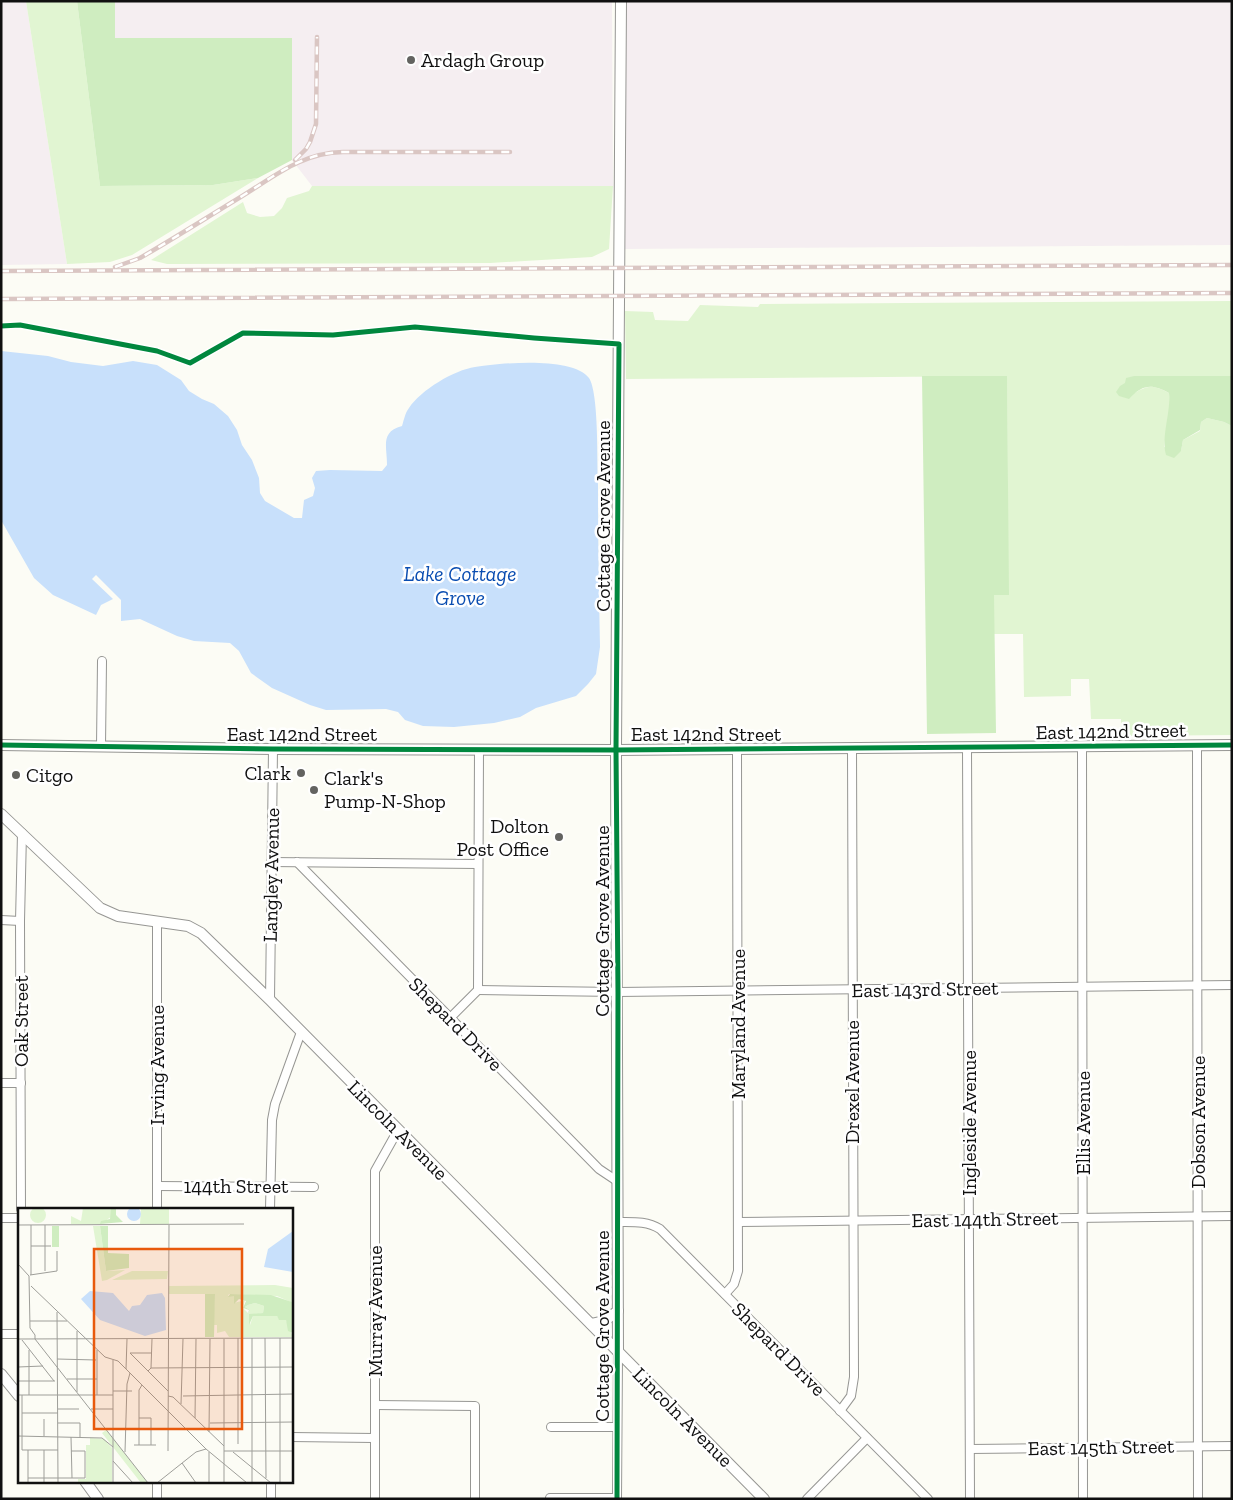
<svg xmlns="http://www.w3.org/2000/svg" width="1233" height="1500" font-family="'Zilla Slab',serif">
<style>
.industrial{fill:#f5eef1}
.green{fill:#e1f5d2}
.forest{fill:#cfedc0}
.water{fill:#c8e0fb}
.lines{fill:none;stroke-linecap:round;stroke-linejoin:round}
.minor-casing{stroke:#969693;stroke-width:10}
.tertiary-casing{stroke:#969693;stroke-width:12}
.minor{stroke:#fffffe;stroke-width:8}
.tertiary{stroke:#fffffe;stroke-width:10}
.rail-casing{stroke:#dac6c3;stroke-width:4.5}
.rail{stroke:#fff;stroke-width:2.5;stroke-dasharray:8;stroke-linecap:butt}
.cycleway-casing{stroke:#fff;stroke-width:8}
.cycleway{stroke:#00873e;stroke-width:5}
.poi-dot{fill:#636360;stroke:#fff;stroke-width:2}
.labels{text-anchor:middle;stroke-width:5;stroke-linejoin:round;paint-order:stroke}
.poi-label{font-size:20px;fill:#101010;stroke:#fff;text-anchor:start}
.street-label{font-size:20px;fill:#101010;stroke:#fff}
.water-label{font-size:21px;font-style:italic;fill:#0a4db1;stroke:#fff}
.inset-road{fill:none;stroke:#9e9e99;stroke-width:1}
.view{fill:#e8590c;fill-opacity:0.15;stroke:#e8590c;stroke-width:2.5}
.inset-edge{fill:none;stroke:#101010;stroke-width:2.5}
</style>
<rect width="100%" height="100%" fill="#fcfcf5"/>
<g class="industrial">
<path d="M 1,1 L 26,1 L 67,264 L 1,265 Z"/>
<path d="M 115,1 L 612,1 L 613,186 L 312,186 L 292,160 L 292,38 L 115,38 Z"/>
<path d="M 625,1 L 1232,1 L 1232,245 L 625,249 Z"/>
</g>
<g class="green">
<path d="M 26,1 L 77,1 L 100,186 L 213,185 L 258,178 L 132,255 L 110,262 L 67,264 Z"/>
<path d="M 312,186 L 613,186 L 609,249 L 592,257 L 490,263 L 167,264 L 151,260 L 243,202 L 247,213 L 260,217 L 274,216 L 282,208 L 287,198 L 309,191 Z"/>
<path d="M 1232,301 L 1232,376 L 1134,376 L 1135,393 C 1148,384 1156,386 1169,393 L 1170,405 L 1164,447 L 1181,451 L 1183,440 L 1200,431 L 1201,422 L 1207,418 L 1224,422 L 1232,426 L 1232,735 L 1121,736 L 1121,719 L 1091,719 L 1089,679 L 1071,679 L 1071,696 L 1024,697 L 1023,634 L 994,634 L 994,595 L 1008,595 L 1007,376 L 626,379 L 625,311 L 653,312 L 655,320 L 688,321 L 700,305 L 758,307 L 760,304 Z"/>
</g>
<g class="forest">
<path d="M 77,1 L 115,1 L 115,38 L 292,38 L 292,160 L 258,178 L 213,185 L 100,186 Z"/>
<path d="M 922,376 L 1007,376 L 1009,595 L 994,595 L 996,733 L 927,734 Z"/>
<path d="M 1134,376 L 1232,376 L 1232,426 L 1224,422 L 1207,418 L 1201,422 L 1200,430 L 1183,440 L 1181,451 L 1174,458 L 1166,455 C 1161,435 1171,413 1169,393 C 1152,384 1143,384 1129,399 L 1119,396 L 1116,392 L 1120,386 L 1125,383 L 1126,378 Z"/>
</g>
<path class="water" d="M 1,351 L 48,356 L 71,362 L 103,366 L 133,361 L 157,365 L 181,380 L 189,391 L 202,399 L 214,404 L 228,416 L 237,430 L 242,445 L 252,460 L 259,478 L 260,493 L 265,501 L 294,518 L 302,518 L 304,500 L 313,496 L 315,488 L 312,478 L 316,471 L 330,470 L 382,471 L 387,465 C 387,446 380,432 402,426 C 404,420 405,413 409,408 C 421,390 454,370 475,367 C 500,363 573,356 589,378 C 599,393 597,463 598,484 C 598,538 599,593 600,647 L 596,674 L 588,684 L 576,696 L 536,708 L 520,717 L 494,723 L 454,727 L 423,726 L 405,720 L 398,712 L 386,709 L 326,710 L 310,705 L 272,688 L 251,673 L 239,651 L 230,643 L 194,641 L 177,636 L 140,619 L 121,621 L 121,600 L 96,575 L 92,579 L 113,599 L 101,605 L 96,615 L 53,595 L 34,578 L 1,520 Z"/>
<g class="lines">
<g class="minor-casing">
<g id="minor">
<path d="M 1197,745 L 1198,1499"/>
<path d="M 101,746 L 102,661"/>
<path d="M 967,747 L 970,1499"/>
<path d="M 1082,747 L 1083,1499"/>
<path d="M 271,862 L 478,864"/>
<path d="M 297,862 L 599,1169 L 617,1181"/>
<path d="M 1,920 L 20,921"/>
<path d="M 157,921 L 157,1209"/>
<path d="M 478,990 L 618,992 L 1232,985"/>
<path d="M 270,1000 L 273,749"/>
<path d="M 450,1018 L 478,990 L 479,750"/>
<path d="M 1,1083 L 21,1083"/>
<path d="M 157,1186 L 314,1187"/>
<path d="M 21,1209 L 20,921 L 22,833"/>
<path d="M 270,1209 L 272,1120 L 275,1104 L 301,1032"/>
<path d="M 1,1218 L 19,1218"/>
<path d="M 618,1222 C 634,1222 647,1221 660,1229 L 928,1499"/>
<path d="M 739,1222 L 1232,1216"/>
<path d="M 725,1294 L 734,1284 L 738,1271 L 737,750"/>
<path d="M 1,1334 L 19,1334"/>
<path d="M 375,1405 L 475,1406 L 475,1499"/>
<path d="M 840,1411 L 851,1396 L 854,1377 L 852,749"/>
<path d="M 551,1427 L 617,1427"/>
<path d="M 291,1437 L 374,1438"/>
<path d="M 970,1449 L 1232,1446"/>
<path d="M 157,1481 L 157,1499"/>
<path d="M 271,1481 L 271,1499"/>
<path d="M 550,1498 L 617,1498"/>
<path d="M 375,1499 L 375,1171 L 398,1130"/>
<path d="M 617,1499 L 618,1352"/>
<path d="M 807,1499 L 867,1438"/>
</g>
</g>
<g class="tertiary-casing">
<g id="tertiary">
<path d="M 1,745 L 273,749 L 616,750 L 1232,745"/>
<path d="M 1,814 L 100,908 L 118,916 L 188,926 L 201,933 L 270,1000 L 764,1499"/>
<path d="M 591,1324 L 604,1321 L 618,1311"/>
<path d="M 618,1352 L 616,750 L 621,1"/>
<path d="M 1,1374 L 19,1396"/>
<path d="M 85,1481 L 98,1499"/>
</g>
</g>
<use href="#minor" class="minor"/>
<use href="#tertiary" class="tertiary"/>
<g class="rail-casing">
<g id="rail">
<path d="M 295,160 L 306,149 L 310,142 L 316,124 L 317,37"/>
<path d="M 115,267 L 140,258 C 173,239 206,218 239,198 C 274,177 300,153 343,152 L 510,152"/>
<path d="M 1,271 L 1232,265"/>
<path d="M 1,299 L 1232,293"/>
</g>
</g>
<use href="#rail" class="rail"/>
<g class="cycleway-casing">
<g id="cycleway">
<path d="M 1,326 L 20,325 L 157,351 L 190,363 L 243,333 L 333,335 L 415,327 L 534,338 L 619,344 L 616,750 L 618,992 L 617,1499"/>
<path d="M 1,745 L 273,749 L 616,750 L 1232,745"/>
</g>
</g>
<use href="#cycleway" class="cycleway"/>
</g>
<g class="poi-dot">
<circle cx="411" cy="60" r="5"/>
<circle cx="301" cy="773" r="5"/>
<circle cx="16" cy="775" r="5"/>
<circle cx="314" cy="790" r="5"/>
<circle cx="559" cy="837" r="5"/>
</g>
<g class="labels">
<g class="poi-label">
<text x="421" y="67">Ardagh Group</text>
<text x="291" y="780" text-anchor="end">Clark</text>
<text x="26" y="782">Citgo</text>
<text x="324" y="785">Clark's<tspan x="324" dy="23">Pump-N-Shop</tspan></text>
<text x="549" y="833" text-anchor="end">Dolton<tspan x="549" dy="23">Post Office</tspan></text>
</g>
<g class="street-label">
<text transform="translate(603 516) rotate(-90)" y="7">Cottage Grove Avenue</text>
<text transform="translate(1111 731) rotate(-1)" y="7">East 142nd Street</text>
<text x="302" y="741">East 142nd Street</text>
<text x="706" y="741">East 142nd Street</text>
<text transform="translate(271 875) rotate(-89)" y="7">Langley Avenue</text>
<text transform="translate(602 921) rotate(-90)" y="7">Cottage Grove Avenue</text>
<text transform="translate(925 989) rotate(-1)" y="7">East 143rd Street</text>
<text transform="translate(21 1021) rotate(-90)" y="7">Oak Street</text>
<text transform="translate(456 1024) rotate(45)" y="7">Shepard Drive</text>
<text transform="translate(738 1024) rotate(-90)" y="7">Maryland Avenue</text>
<text transform="translate(157 1065) rotate(-90)" y="7">Irving Avenue</text>
<text transform="translate(852 1082) rotate(-90)" y="7">Drexel Avenue</text>
<text transform="translate(1198 1122) rotate(-90)" y="7">Dobson Avenue</text>
<text transform="translate(969 1123) rotate(-90)" y="7">Ingleside Avenue</text>
<text transform="translate(1083 1123) rotate(-90)" y="7">Ellis Avenue</text>
<text transform="translate(398 1130) rotate(45)" y="7">Lincoln Avenue</text>
<text x="236" y="1193">144th Street</text>
<text transform="translate(985 1219) rotate(-1)" y="7">East 144th Street</text>
<text transform="translate(375 1311) rotate(-90)" y="7">Murray Avenue</text>
<text transform="translate(602 1326) rotate(-90)" y="7">Cottage Grove Avenue</text>
<text transform="translate(779 1349) rotate(45)" y="7">Shepard Drive</text>
<text transform="translate(683 1417) rotate(45)" y="7">Lincoln Avenue</text>
<text transform="translate(1101 1447) rotate(-1)" y="7">East 145th Street</text>
</g>
<g class="water-label">
<text x="460" y="581">Lake Cottage<tspan x="460" dy="24">Grove</tspan></text>
</g>
</g>
<g transform="translate(18 1208)">
<rect width="275" height="275" fill="#fcfcf5"/>
<path d="M12 7a8 8 0 1 1 16 0a8 8 0 1 1-16 0ZM 65,0 L 93,0 L 93,9 L 82,16 L 53,16 L 53,8 L 63,13 ZM 123,0 L 151,0 L 151,16 L 122,16 ZM 75,18 L 82,18 L 88,63 L 107,62 L 89,72 L 84,73 ZM 114,63 L 150,63 L 149,71 L 94,72 ZM 257,77 L 275,80 L 275,95 L 259,88 L 211,86 L 210,88 L 217,88 L 216,95 L 227,92 L 225,100 L 230,105 L 232,102 L 227,99 L 230,97 L 237,95 L 246,98 L 245,105 L 231,108 L 232,117 L 235,108 L 259,108 L 261,111 L 268,112 L 275,129 L 211,129 L 207,123 L 199,125 L 199,117 L 195,117 L 197,86 L 151,86 L 151,78 ZM 88,222 L 130,275 L 123,275 L 84,225 ZM 72,230 L 86,231 L 94,240 L 94,275 L 60,275 L 60,271 L 68,271 L 68,237 L 72,237 Z" fill="#e1f5d2"/>
<path d="M 93,0 L 98,0 L 98,7 L 105,14 L 82,16 L 83,13 L 92,11 ZM 34,18 L 41,18 L 41,39 L 34,39 ZM 82,18 L 90,18 L 90,45 L 111,46 L 111,60 L 88,63 ZM 187,86 L 197,86 L 196,129 L 187,129 ZM 212,86 L 253,87 L 274,94 L 275,125 L 270,123 L 268,112 L 261,112 L 259,108 L 235,108 L 231,117 L 231,106 L 245,105 L 246,98 L 237,95 L 230,97 L 227,99 L 232,102 L 230,105 L 231,102 L 225,100 L 228,93 L 221,91 L 216,96 L 216,88 L 210,89 Z" fill="#cfedc0"/>
<path d="M109 6a7 7 0 1 1 14 0a7 7 0 1 1-14 0ZM 275,23 L 275,64 L 246,59 L 250,41 ZM 72,83 L 95,85 L 111,103 L 114,98 L 122,97 L 129,87 L 144,85 L 147,90 L 148,122 L 127,128 L 82,112 L 63,91 Z" fill="#c8e0fb"/>
<path class="inset-road" d="M 0,17 L 226,16M 27,17 L 27,63M 13,38 L 33,38M 0,56 L 11,68M 12,67 L 39,63 L 39,43M 13,67 L 13,17M 11,68 L 12,120 L 17,127M 13,78 L 87,149 L 100,153 L 188,241 L 229,275M 39,104 L 40,275M 12,113 L 49,113M 59,123 L 59,184M 17,127 L 17,131 L 130,275M 220,130 L 220,236M 234,130 L 234,275M 247,130 L 248,270M 262,130 L 262,275M 0,131 L 275,130M 206,131 L 206,275M 4,132 L 36,173M 112,145 L 150,183M 112,145 L 133,145M 39,151 L 78,152M 95,152 L 95,275M 0,159 L 25,158M 133,160 L 275,159M 108,161 L 109,131M 130,163 L 133,160 L 134,131M 49,171 L 79,171M 0,173 L 37,173M 95,183 L 114,183M 0,187 L 95,187M 4,187 L 4,242 L 40,242M 11,187 L 11,142M 79,187 L 79,142M 150,188 L 155,189 L 206,238M 165,188 L 275,186M 163,196 L 165,131M 40,201 L 61,201M 73,201 L 95,201M 4,205 L 40,205M 121,210 L 133,210 L 133,237M 177,210 L 178,131M 40,215 L 62,215 L 62,229M 192,215 L 275,214M 191,224 L 192,131M 0,228 L 84,230 L 95,239M 26,228 L 26,211M 53,229 L 54,270M 116,237 L 138,237M 121,237 L 121,182 L 124,177M 10,242 L 10,275M 26,242 L 26,275M 150,243 L 151,17M 206,243 L 275,243M 107,244 L 109,176 L 112,165M 215,244 L 253,275M 95,253 L 115,275M 164,255 L 178,275M 10,270 L 67,270 L 67,243 L 53,243M 139,275 L 178,244 L 188,241M 191,275 L 191,244"/>
<path class="view" d="M 76,41 L 224,41 L 224,221 L 76,221 Z"/>
<rect width="275" height="275" class="inset-edge"/>
</g>
<rect width="1233" height="1500" fill="none" stroke="#101010" stroke-width="5"/>
</svg>
